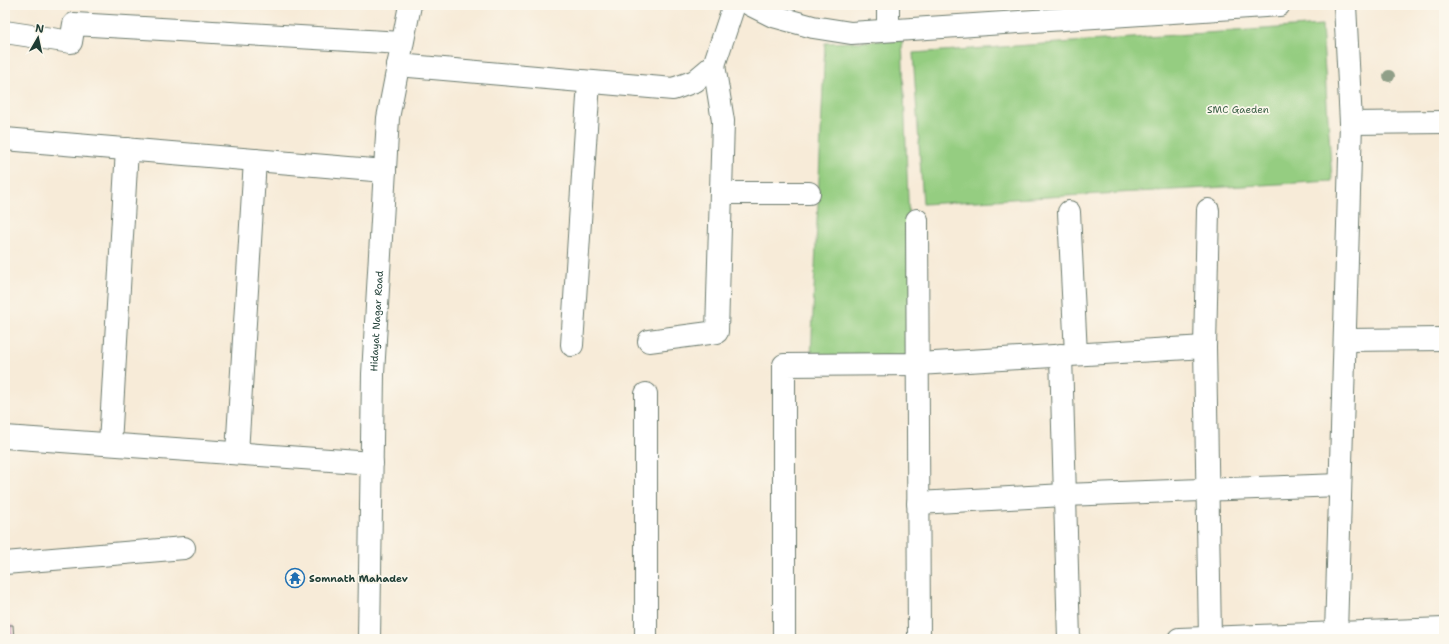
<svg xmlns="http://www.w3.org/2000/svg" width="1449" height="644" font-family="'Shantell Sans',sans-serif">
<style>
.green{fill:#95cd81;stroke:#5a855a}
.building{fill:#d3a8c4}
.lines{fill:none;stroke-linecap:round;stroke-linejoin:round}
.minor-casing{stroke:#6b7a6d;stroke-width:24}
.tertiary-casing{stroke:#6b7a6d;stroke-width:24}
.minor{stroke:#fff;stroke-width:22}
.tertiary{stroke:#fff;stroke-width:22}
.tree{fill:#909f88}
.labels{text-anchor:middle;stroke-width:3.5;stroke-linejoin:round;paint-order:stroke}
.park-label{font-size:10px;fill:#3c6147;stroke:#fbf7ec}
.street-label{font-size:10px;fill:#1f3d34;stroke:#fbf7ec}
.poi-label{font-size:10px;font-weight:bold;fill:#1f3d34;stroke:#fbf7ec;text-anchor:start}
</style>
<rect width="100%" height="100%" fill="#fbf7ec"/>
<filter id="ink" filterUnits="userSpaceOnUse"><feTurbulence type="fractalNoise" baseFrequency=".025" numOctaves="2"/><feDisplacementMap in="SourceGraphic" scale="8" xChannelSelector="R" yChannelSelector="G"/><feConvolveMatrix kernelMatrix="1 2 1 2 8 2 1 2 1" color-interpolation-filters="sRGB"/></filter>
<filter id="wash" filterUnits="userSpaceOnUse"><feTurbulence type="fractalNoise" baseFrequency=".012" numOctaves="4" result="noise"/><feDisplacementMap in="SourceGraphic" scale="16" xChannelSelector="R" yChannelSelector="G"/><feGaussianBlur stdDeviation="0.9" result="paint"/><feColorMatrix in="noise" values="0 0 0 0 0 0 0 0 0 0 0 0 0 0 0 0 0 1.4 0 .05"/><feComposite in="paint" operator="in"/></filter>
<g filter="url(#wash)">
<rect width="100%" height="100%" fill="#f7ebd8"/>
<g class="green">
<path d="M 1322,25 L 1332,181 L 923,204 L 913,53 Z"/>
<path d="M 902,40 L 914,357 L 811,358 L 825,43 Z"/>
</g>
<g id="blocks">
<path class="building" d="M 5,625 L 13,625 L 14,639 L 5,639 Z"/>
</g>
</g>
<g filter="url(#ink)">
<use href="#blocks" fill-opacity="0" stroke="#6b7a6d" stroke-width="1"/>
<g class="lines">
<g class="minor-casing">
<g id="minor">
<path d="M 751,5 L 773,16 L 813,27 L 851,33 L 1279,5"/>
<path d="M 1345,5 L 1351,123 L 1444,122"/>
<path d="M 888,30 L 888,5"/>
<path d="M 5,32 L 71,42 L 74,24 L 402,43"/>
<path d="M 398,65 L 673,89 L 695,81 L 714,65 L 734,5"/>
<path d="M 5,139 L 385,171"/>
<path d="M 721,193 L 809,193"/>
<path d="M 1208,210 L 1205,347 L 1210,638"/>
<path d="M 1069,212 L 1076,354"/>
<path d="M 917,220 L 919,639"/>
<path d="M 1345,340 L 1444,339"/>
<path d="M 649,341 L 717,332 L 723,121 L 714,65"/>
<path d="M 572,345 L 589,82"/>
<path d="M 1061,355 L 1069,639"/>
<path d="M 5,437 L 372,463"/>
<path d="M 110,444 L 127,149"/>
<path d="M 237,453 L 255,160"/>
<path d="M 918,503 L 1064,495 L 1340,485"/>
<path d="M 5,563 L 184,548"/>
<path d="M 1336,633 L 1351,123"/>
<path id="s1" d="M 369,639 L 373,374 L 388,118 L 410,5"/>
<path d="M 646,639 L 646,394"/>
<path d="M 784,639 L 784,365 L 918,364 L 1205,347"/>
</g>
</g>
<g class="tertiary-casing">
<path id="tertiary" d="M 1179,639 L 1444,629"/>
</g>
<use href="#minor" class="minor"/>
<use href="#tertiary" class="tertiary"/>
</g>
<circle class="tree" cx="1389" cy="76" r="6"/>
</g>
<defs>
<g id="temple-ring" transform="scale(1)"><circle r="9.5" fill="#fbf7ec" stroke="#1f6fb2" stroke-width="1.5"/><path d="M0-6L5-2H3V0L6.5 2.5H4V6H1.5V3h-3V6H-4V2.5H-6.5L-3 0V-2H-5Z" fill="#1f6fb2"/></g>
</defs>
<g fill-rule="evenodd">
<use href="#temple-ring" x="295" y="578"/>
</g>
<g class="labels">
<g class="park-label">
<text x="1238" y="113">SMC Gaeden</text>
</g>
<g class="street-label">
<text dy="4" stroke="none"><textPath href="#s1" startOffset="318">Hidayat Nagar Road</textPath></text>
</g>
<g class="poi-label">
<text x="309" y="582">Somnath Mahadev</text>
</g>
</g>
<rect width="1449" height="644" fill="none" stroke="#fbf7ec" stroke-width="20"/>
<g transform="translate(38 38) rotate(9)" stroke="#fbf7ec" stroke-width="3" paint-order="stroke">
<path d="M0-3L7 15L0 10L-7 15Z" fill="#1f3d34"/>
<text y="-6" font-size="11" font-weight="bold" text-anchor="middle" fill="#1f3d34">N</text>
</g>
</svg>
